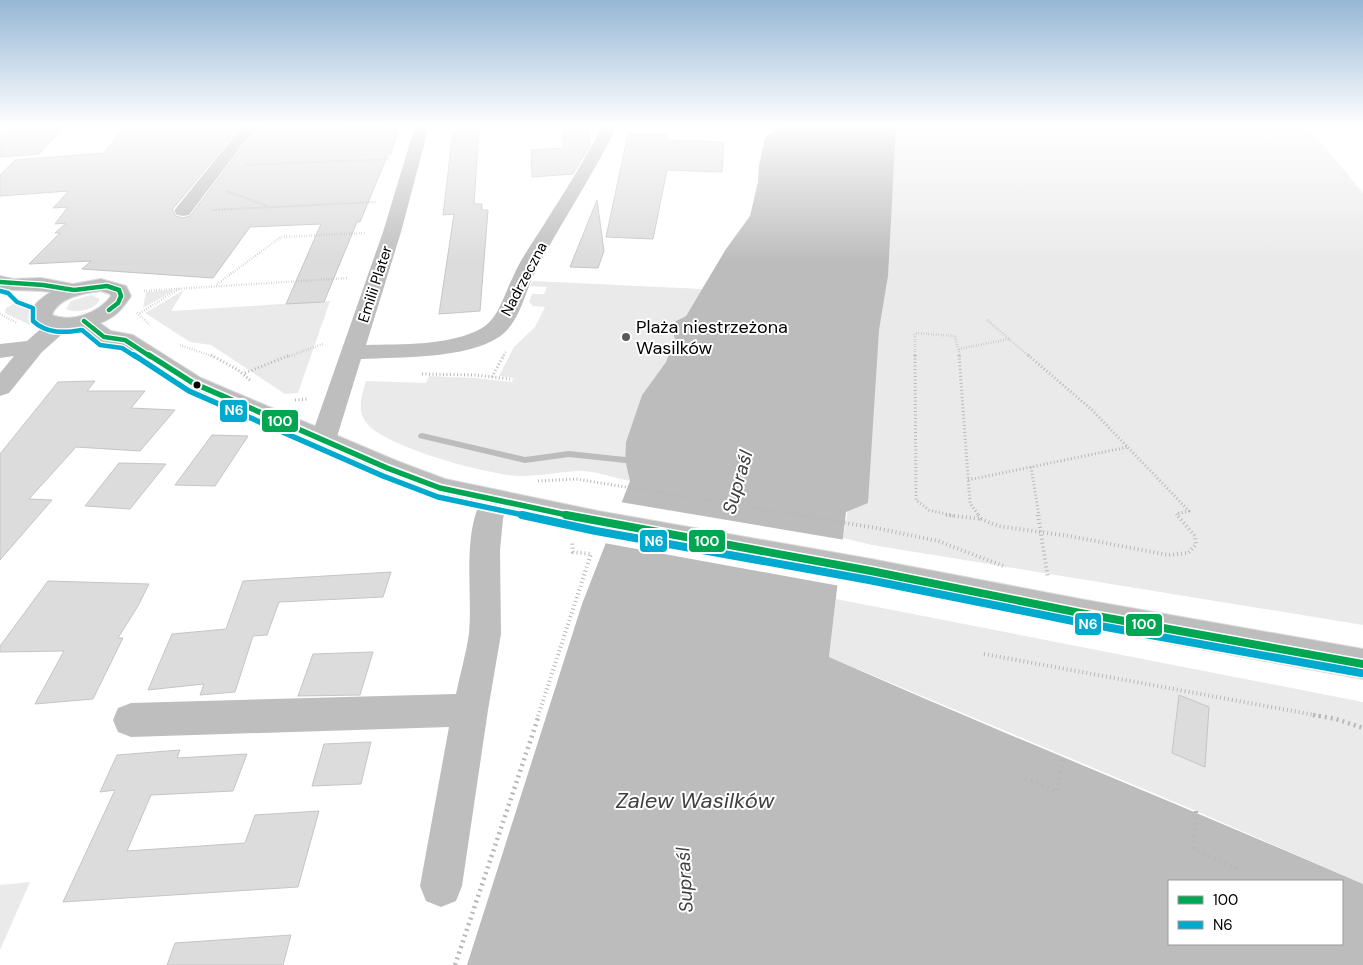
<svg xmlns="http://www.w3.org/2000/svg" width="1363" height="965" font-family="'DM Sans',sans-serif">
<style>
.green{fill:#eaeaea}
.water{fill:#bcbcbc;fill-rule:evenodd}
.pier{fill:#fff}
.lines{fill:none;stroke-linecap:round;stroke-linejoin:round}
.stream{fill:#bcbcbc;fill-rule:evenodd}
.building{fill:#dcdcdc;stroke:#c5c5c5}
.major-casing{stroke:#dbdbdb;stroke-width:2}
.path-far4{stroke:#b8b8b8;stroke-width:2;stroke-dasharray:0.5 1;stroke-linecap:butt}
.path-far3{stroke:#b8b8b8;stroke-width:2.5;stroke-dasharray:0.5 2;stroke-linecap:butt}
.path-far2{stroke:#b8b8b8;stroke-width:3;stroke-dasharray:1 2.5;stroke-linecap:butt}
.path-far1{stroke:#b8b8b8;stroke-width:4;stroke-dasharray:1 3;stroke-linecap:butt}
.path{stroke:#b8b8b8;stroke-width:4.5;stroke-dasharray:2 4;stroke-linecap:butt}
.minor{fill:#bebebe;fill-rule:evenodd}
.major{fill:#bdbdbd;fill-rule:evenodd}
.bus-1-far2-casing{stroke:#fff;stroke-width:7}
.bus-1-far1-casing{stroke:#fff;stroke-width:9}
.bus-1-casing{stroke:#fff;stroke-width:11}
.bus-2-far2-casing{stroke:#fff;stroke-width:7}
.bus-2-far1-casing{stroke:#fff;stroke-width:9}
.bus-2-casing{stroke:#fff;stroke-width:11}
.bus-1-far2{stroke:#00a651;stroke-width:4.5}
.bus-1-far1{stroke:#00a651;stroke-width:5.5}
.bus-1{stroke:#00a651;stroke-width:8}
.bus-2-far2{stroke:#00a9ce;stroke-width:4.5}
.bus-2-far1{stroke:#00a9ce;stroke-width:5.5}
.bus-2{stroke:#00a9ce;stroke-width:8}
.poi-dot{fill:#595959;stroke:#fff;stroke-width:2}
.bus-dot{fill:#000;stroke:#fff;stroke-width:2}
.labels{text-anchor:middle;stroke-width:4;stroke-linejoin:round;paint-order:stroke}
.far-street-label{font-size:15px;fill:#000;stroke:#fff}
.poi-label{font-size:18px;fill:#000;stroke:#fff;text-anchor:start}
.water-label{font-size:19px;font-style:italic;fill:#404040;stroke:#fff}
.near-water-label{font-size:22px;font-style:italic;fill:#404040;stroke:#fff}
.line-badge{stroke:#fff;stroke-width:2}
.badge-label{font-size:14px;text-anchor:middle;font-weight:bold;fill:#fff}
</style>
<rect width="100%" height="100%" fill="#fff"/>
<g class="green">
<path d="M 878,126 L 1307,126 L 1363,193 L 1363,625 L 872,545 L 843,538 L 888,276 Z"/>
<path d="M 533,281 L 702,289 L 686,316 L 676,321 L 675,338 L 666,362 L 642,395 L 626,442 L 625,460 L 630,481 C 614,478 594,470 578,471 C 559,472 540,476 521,476 C 491,476 380,446 365,421 C 357,408 362,395 366,381 L 426,383 L 429,376 L 475,378 L 512,382 L 513,378 L 499,376 L 514,347 L 535,327 L 545,307 L 533,306 L 529,302 L 532,294 L 544,294 L 547,287 L 530,286 Z"/>
<path d="M 175,290 L 143,308 L 146,292 Z"/>
<path d="M 184,290 L 171,311 L 330,301 L 298,393 L 285,394 L 211,345 L 190,342 L 145,313 Z"/>
<path d="M 91,295 L 100,299 C 95,310 77,314 66,309 L 71,301 Z"/>
<path d="M 19,301 C 36,308 25,312 30,325 L 5,313 L 6,308 Z"/>
<path d="M 836,599 L 1363,702 L 1363,884 L 1196,811 L 829,657 Z"/>
<path d="M 30,882 L 0,950 L 0,885 Z"/>
</g>
<path class="water" d="M 781,126 L 896,126 L 888,276 L 879,330 L 868,503 L 846,512 L 829,657 C 1006,735 1186,807 1363,884 L 1363,965 L 467,965 L 582,604 L 630,481 L 625,460 L 626,442 L 642,395 L 666,362 L 675,338 L 671,329 L 676,321 L 686,316 L 726,249 L 750,216 L 758,182 L 759,165 L 765,138 ZM 1169,881 L 1342,881 L 1342,944 L 1169,944 Z"/>
<path class="pier" d="M 620,502 L 845,540 L 840,586 L 604,543 Z"/>
<g class="lines">
<path class="stream" d="M 422,433 L 525,457 L 569,451 L 625,457 L 629,460 L 625,463 L 569,457 L 525,463 L 419,438 L 418,436 L 419,434 Z"/>
</g>
<g class="building">
<path d="M 125,126 L 243,126 L 235,133 L 172,210 L 176,216 L 183,218 L 190,216 L 247,141 L 261,131 L 400,126 L 391,154 L 388,154 L 360,222 L 357,222 L 324,302 L 286,304 L 321,224 L 250,227 L 213,278 L 82,269 L 91,261 L 29,264 L 60,233 L 55,233 L 66,223 L 55,224 L 68,207 L 53,208 L 69,191 L 0,196 L 0,175 L 15,160 L 104,153 Z"/>
<path d="M 562,126 L 587,126 L 590,145 L 573,174 L 532,177 L 531,150 L 564,148 Z"/>
<path d="M 64,127 L 39,154 L 0,157 L 0,132 Z"/>
<path d="M 479,129 L 474,204 L 482,204 L 482,210 L 488,210 L 480,311 L 439,314 L 454,214 L 443,215 L 453,131 Z"/>
<path d="M 628,134 L 667,134 L 666,140 L 724,142 L 722,172 L 667,170 L 653,239 L 606,237 Z"/>
<path d="M 597,200 L 604,251 L 598,268 L 570,267 Z"/>
<path d="M 95,381 L 87,391 L 145,391 L 131,408 L 175,410 L 140,451 L 76,447 L 29,499 L 52,500 L 0,560 L 0,454 L 58,382 Z"/>
<path d="M 212,435 L 248,436 L 215,486 L 175,485 Z"/>
<path d="M 119,463 L 166,464 L 130,509 L 85,506 Z"/>
<path d="M 391,572 L 383,597 L 279,602 L 267,635 L 253,636 L 235,692 L 200,695 L 204,684 L 148,690 L 172,634 L 226,629 L 243,581 Z"/>
<path d="M 48,581 L 149,584 L 138,606 L 118,638 L 123,638 L 93,699 L 35,704 L 64,651 L 0,652 L 0,646 Z"/>
<path d="M 373,652 L 360,695 L 298,696 L 313,654 Z"/>
<path d="M 1179,695 L 1209,707 L 1205,767 L 1172,753 Z"/>
<path d="M 371,742 L 361,784 L 312,786 L 324,744 Z"/>
<path d="M 180,750 L 177,758 L 247,754 L 233,791 L 151,795 L 127,851 L 245,843 L 255,815 L 319,811 L 298,887 L 63,902 L 115,790 L 100,792 L 117,755 Z"/>
<path d="M 291,935 L 283,965 L 167,965 L 175,943 Z"/>
</g>
<g class="lines">
<g class="major-casing">
<path id="major" d="M 0,276 L 13,279 L 41,278 L 73,284 L 101,279 L 126,286 L 131,296 C 123,308 115,318 100,323 L 111,331 L 133,335 L 201,378 L 397,461 L 445,479 L 598,511 L 871,559 L 1080,599 L 1363,649 L 1363,679 L 1080,627 L 871,583 L 598,533 L 440,498 L 377,475 L 185,388 L 119,346 L 96,342 L 80,329 C 49,335 4,321 51,292 C 34,289 17,292 0,288 ZM 101,291 L 110,294 L 111,296 C 99,313 71,323 52,315 C 58,297 85,293 101,291 Z"/>
</g>
<g class="path-far4">
<path d="M 278,129 L 330,126"/>
<path d="M 246,165 L 390,159"/>
<path d="M 226,191 L 267,206"/>
<path d="M 212,210 L 376,202"/>
</g>
<g class="path-far3">
<path d="M 217,284 L 281,237 L 365,233"/>
<path d="M 144,291 L 347,278"/>
<path d="M 137,313 L 150,325"/>
<path d="M 140,313 L 179,289"/>
<path d="M 0,314 L 17,323"/>
<path d="M 987,320 L 1030,357"/>
<path d="M 180,345 L 214,357"/>
<path d="M 959,349 L 1009,339"/>
<path d="M 287,357 L 323,344"/>
<path d="M 503,357 L 506,351"/>
<path d="M 915,357 L 915,333 L 955,336 L 960,357"/>
</g>
<g class="path-far2">
<path d="M 211,355 L 238,370 L 251,381"/>
<path d="M 915,355 L 916,500 L 929,510 L 954,516"/>
<path d="M 959,355 L 970,503 L 979,516"/>
<path d="M 1028,355 L 1092,410 L 1189,511 L 1176,514 L 1178,516"/>
<path d="M 245,373 L 290,355"/>
<path d="M 422,374 L 475,375 L 510,379"/>
<path d="M 492,377 L 504,355"/>
<path d="M 295,400 L 308,399"/>
<path d="M 1031,467 L 1039,516"/>
<path d="M 968,480 L 1128,447"/>
<path d="M 538,481 L 576,479 L 805,516"/>
</g>
<g class="path-far1">
<path d="M 797,515 L 876,528 L 938,541 L 1006,567"/>
<path d="M 946,515 L 981,519"/>
<path d="M 978,515 L 981,519"/>
<path d="M 1038,515 L 1048,578"/>
<path d="M 981,519 L 998,526 L 1069,536 L 1168,555 L 1188,553 L 1196,545 L 1195,536 L 1177,515"/>
<path d="M 984,654 L 1320,716"/>
<path d="M 538,716 L 591,554 L 573,552 L 572,542"/>
</g>
<g class="path">
<path d="M 1313,715 L 1336,719 L 1363,728"/>
<path d="M 1025,778 L 1057,792 L 1063,756"/>
<path d="M 1196,811 L 1194,850 L 1238,869"/>
<path d="M 455,965 L 539,715"/>
</g>
<g class="minor">
<path d="M 247,126 L 265,126 L 246,140 L 189,215 L 183,216 L 177,215 L 174,211 L 177,207 L 236,134 Z"/>
<path d="M 415,126 L 429,126 L 401,232 L 366,345 C 401,344 451,346 482,328 C 499,318 504,294 513,277 C 522,256 536,238 548,218 C 567,188 586,158 602,126 L 617,126 C 593,175 563,220 537,268 C 525,290 521,322 499,337 C 466,359 400,357 361,359 L 336,440 L 332,446 L 323,449 L 314,446 L 310,440 L 383,232 Z"/>
<path d="M 60,317 L 68,319 L 71,324 L 68,329 L 42,352 L 9,393 L 0,396 L 0,373 L 14,356 L 0,358 L 0,344 L 27,341 L 52,319 Z"/>
<path d="M 494,491 L 504,494 L 508,501 L 503,519 L 500,550 L 501,634 L 488,710 L 462,886 L 456,901 L 441,907 L 426,901 L 420,886 L 449,727 L 131,737 L 118,732 L 113,720 L 118,708 L 131,703 L 456,694 C 460,674 466,654 469,634 C 473,588 461,535 484,494 Z"/>
</g>
<use href="#major" class="major"/>
<g class="bus-1-far2-casing">
<g id="bus-1-far2">
<path d="M 0,282 L 43,285 L 74,290 L 107,286 L 119,290 L 121,296 L 118,303 L 109,310"/>
<path d="M 84,321 L 104,337 L 125,340 L 151,357"/>
</g>
</g>
<g class="bus-1-far1-casing">
<path id="bus-1-far1" d="M 149,355 L 193,383 L 387,468 L 440,488 L 572,516"/>
</g>
<g class="bus-1-casing">
<path id="bus-1" d="M 566,515 L 871,571 L 1080,613 L 1363,664"/>
</g>
<g class="bus-2-far2-casing">
<path id="bus-2-far2" d="M 0,291 L 8,293 L 17,302 L 33,308 L 33,321 C 47,334 64,333 82,330 L 100,345 L 122,348 L 136,357"/>
</g>
<g class="bus-2-far1-casing">
<path id="bus-2-far1" d="M 134,355 L 189,391 L 383,476 L 438,497 L 528,516"/>
</g>
<g class="bus-2-casing">
<path id="bus-2" d="M 522,515 L 596,531 L 869,580 L 1078,622 L 1361,673"/>
</g>
<use href="#bus-1-far2" class="bus-1-far2"/>
<use href="#bus-1-far1" class="bus-1-far1"/>
<use href="#bus-1" class="bus-1"/>
<use href="#bus-2-far2" class="bus-2-far2"/>
<use href="#bus-2-far1" class="bus-2-far1"/>
<use href="#bus-2" class="bus-2"/>
</g>
<linearGradient id="sky" x2="0" y2="1"><stop stop-color="#96b7d6"/><stop offset="0.48" stop-color="#fff"/><stop offset="1" stop-color="#fff" stop-opacity="0"/></linearGradient>
<rect width="1363" height="262" fill="url(#sky)"/>
<circle class="poi-dot" cx="626" cy="337" r="5"/>
<circle class="bus-dot" cx="197" cy="385" r="4.5"/>
<g class="labels">
<g class="far-street-label">
<text transform="translate(524 279) rotate(-62)" y="5">Nadrzeczna</text>
<text transform="translate(375 284) rotate(-72)" y="5">Emilii Plater</text>
</g>
<g class="poi-label">
<text x="636" y="333">Plaża niestrzeżona<tspan x="636" dy="21">Wasilków</tspan></text>
</g>
<g class="water-label">
<text transform="translate(737 482) rotate(-74)" y="7">Supraśl</text>
<text transform="translate(684 880) rotate(-93)" y="7">Supraśl</text>
</g>
<g class="near-water-label">
<text x="695" y="808">Zalew Wasilków</text>
</g>
</g>
<g class="line-badge">
<rect x="219" y="399" width="29" height="24" rx="5" fill="#00a9ce"/>
<rect x="261" y="409" width="38" height="24" rx="5" fill="#00a651"/>
<rect x="639" y="529" width="29" height="24" rx="5" fill="#00a9ce"/>
<rect x="688" y="529" width="38" height="24" rx="5" fill="#00a651"/>
<rect x="1074" y="612" width="28" height="24" rx="5" fill="#00a9ce"/>
<rect x="1125" y="613" width="38" height="24" rx="5" fill="#00a651"/>
</g>
<g class="badge-label">
<text x="234" y="415">N6</text>
<text x="280" y="426">100</text>
<text x="654" y="546">N6</text>
<text x="707" y="546">100</text>
<text x="1088" y="629">N6</text>
<text x="1144" y="629">100</text>
</g>
<rect x="1168" y="880" width="175" height="65" fill="#ffffff" stroke="#999999"/>
<rect x="1178" y="896" width="25" height="8" fill="#00a651" stroke="#999999"/>
<text x="1213" y="905" font-size="15" fill="#000000">100</text>
<rect x="1178" y="921" width="25" height="8" fill="#00a9ce" stroke="#999999"/>
<text x="1213" y="930" font-size="15" fill="#000000">N6</text>
</svg>
